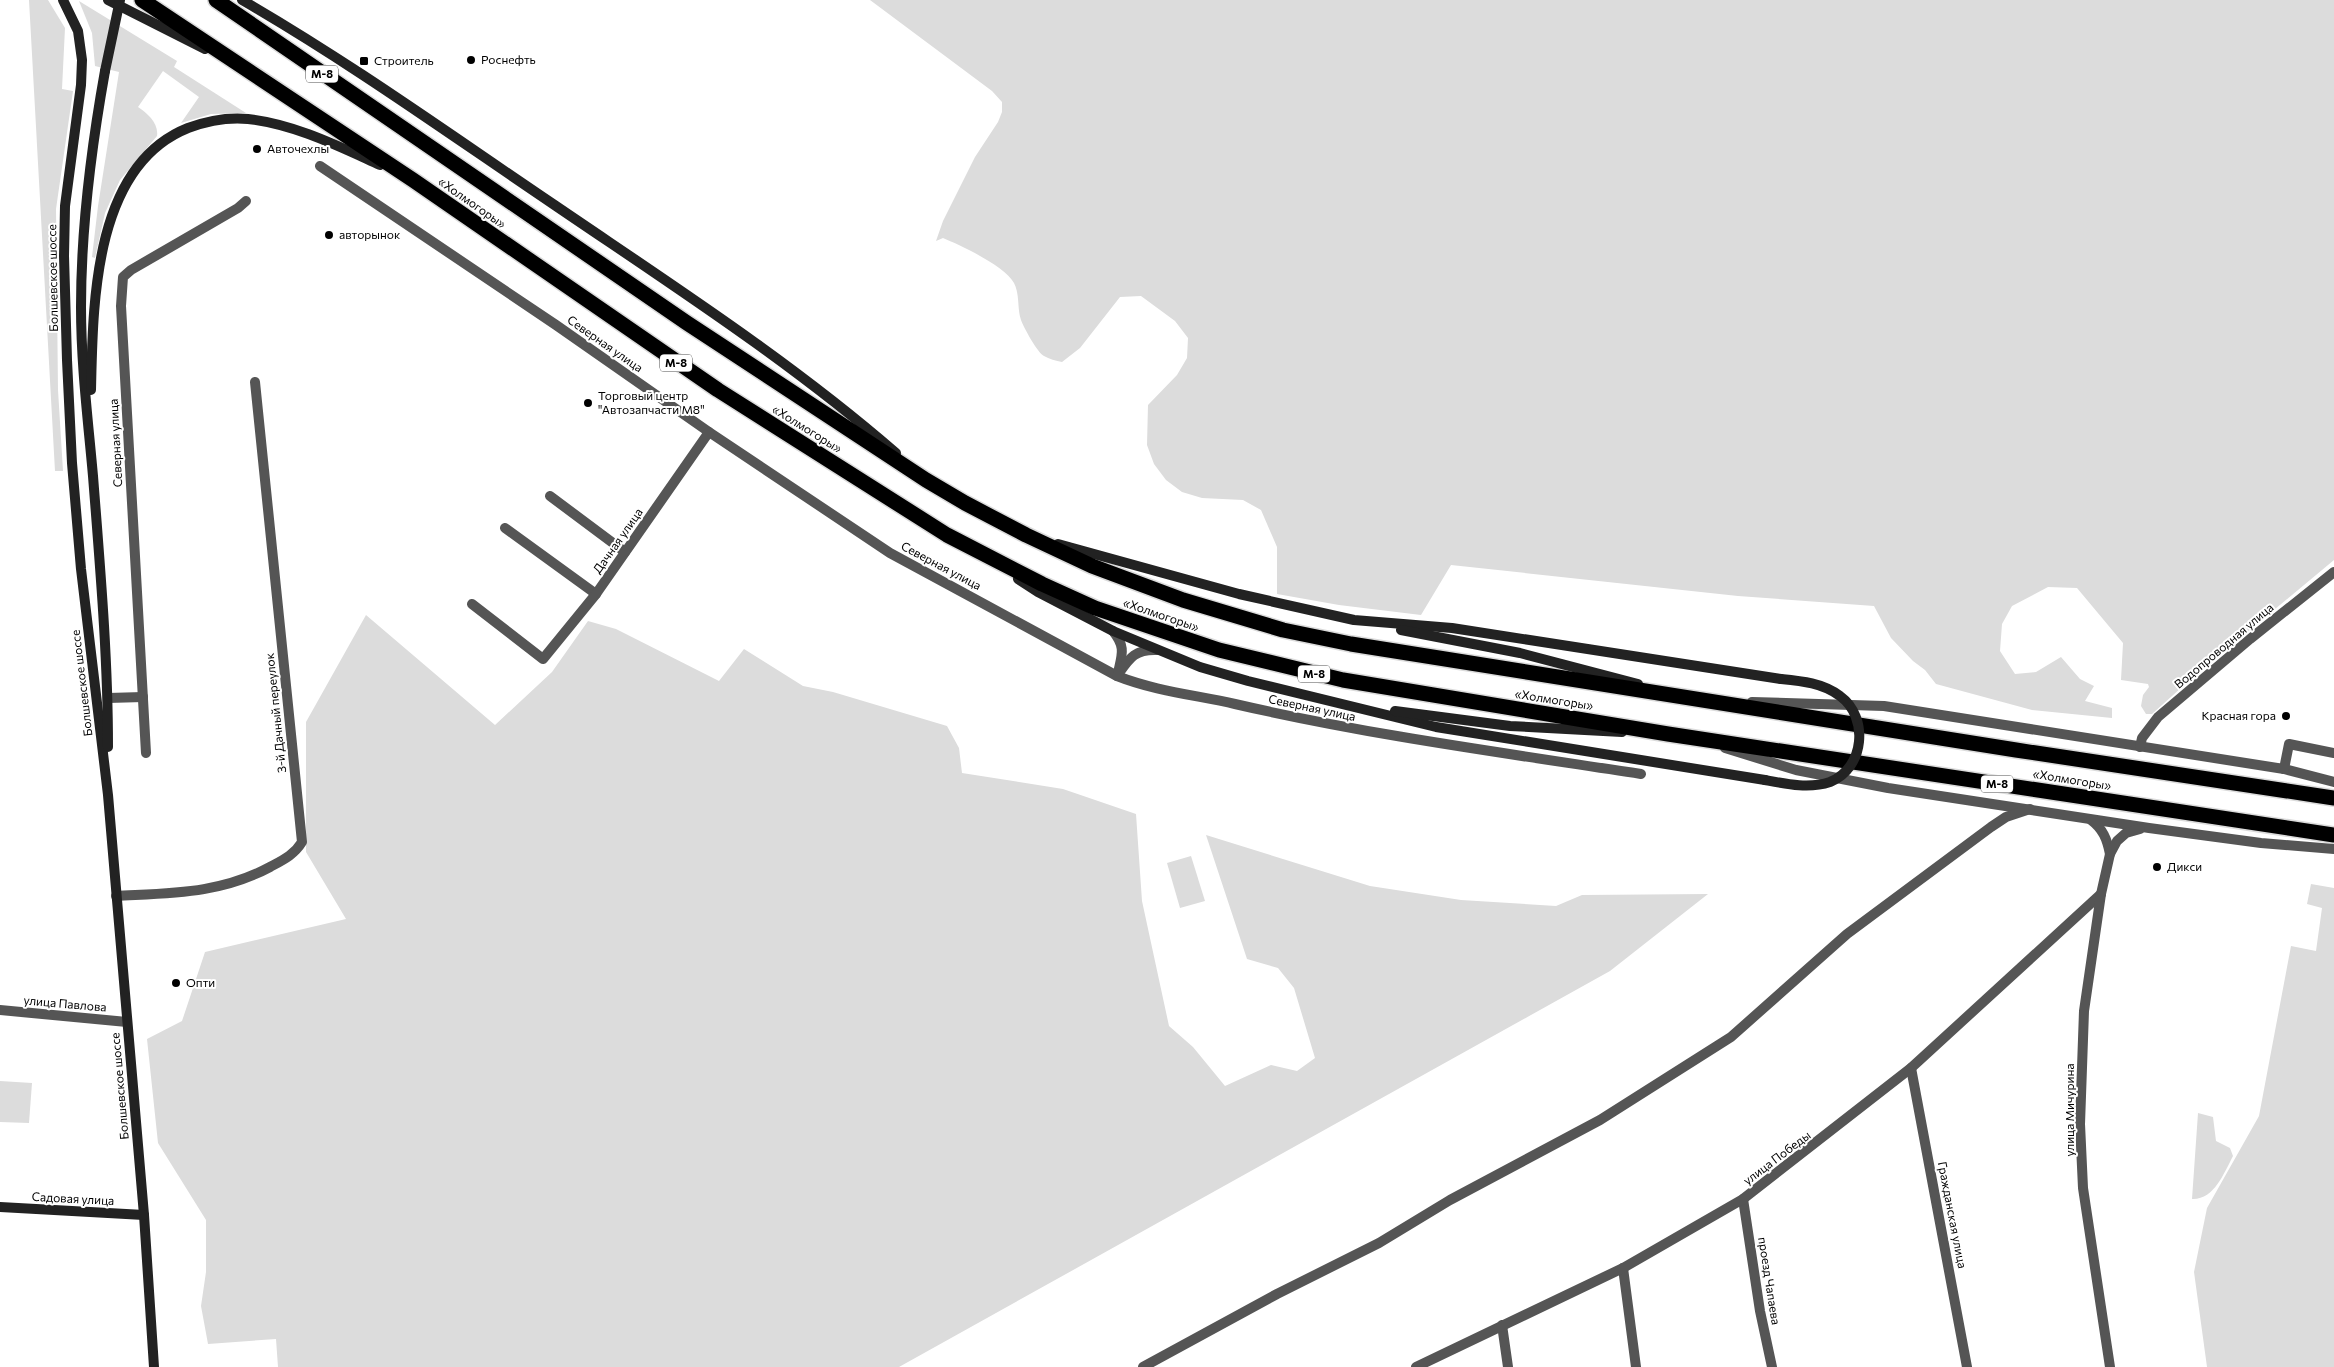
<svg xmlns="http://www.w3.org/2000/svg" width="2334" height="1367" font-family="Commissioner,sans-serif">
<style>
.green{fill:#dcdcdc}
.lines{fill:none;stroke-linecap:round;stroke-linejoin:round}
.highway-casing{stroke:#dbdbdb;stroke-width:18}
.street{stroke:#555;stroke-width:10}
.secondary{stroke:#222;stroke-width:10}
.highway{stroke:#000;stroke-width:15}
.secondary-bridge{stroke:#222;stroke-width:10}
.poi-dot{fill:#000;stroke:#fff;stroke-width:2}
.labels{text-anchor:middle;stroke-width:4;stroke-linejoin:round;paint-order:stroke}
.shield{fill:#fff;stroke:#4c4c4c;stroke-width:1}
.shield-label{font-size:11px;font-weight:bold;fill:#000}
.poi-label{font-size:12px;fill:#000;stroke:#fff;text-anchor:start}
.street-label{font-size:12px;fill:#000;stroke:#fff}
</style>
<rect width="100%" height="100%" fill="#fff"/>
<g class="green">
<path d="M 29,0 L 48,0 L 65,28 L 62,89 L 73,91 L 56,209 L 58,390 L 63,471 L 55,471 Z"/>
<path d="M 870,0 L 2334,0 L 2334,560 L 2192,678 L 2152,714 L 2146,714 L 2141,706 L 2143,695 L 2149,687 L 2148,684 L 2121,680 L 2123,643 L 2077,588 L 2048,587 L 2012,606 L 2002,624 L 2000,651 L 2015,674 L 2036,672 L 2061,657 L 2080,679 L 2094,686 L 2085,701 L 2112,708 L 2112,718 L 2032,710 L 1936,684 L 1925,670 L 1913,661 L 1891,638 L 1874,606 L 1738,596 L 1451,565 L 1421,615 L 1339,605 L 1277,594 L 1277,547 L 1261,510 L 1243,500 L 1202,498 L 1182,492 L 1166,480 L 1154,464 L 1147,445 L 1148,405 L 1177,375 L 1187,358 L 1188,338 L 1175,321 L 1141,296 L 1120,297 L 1080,348 L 1062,362 C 1056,361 1049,359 1044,356 C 1037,352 1024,328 1021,320 C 1017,308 1020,295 1014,283 C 1005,266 960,245 943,238 L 936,241 L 943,221 L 975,157 L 998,122 L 1002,112 L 1002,102 L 992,91 Z"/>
<path d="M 79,1 L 177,61 L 174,67 L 246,113 L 211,114 L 181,123 L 199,97 L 163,71 L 138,107 C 147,113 159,123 157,136 L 120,180 L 105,213 L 95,258 L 92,257 L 98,206 L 119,72 L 95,66 L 92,33 Z"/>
<path d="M 366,615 L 495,725 L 552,672 L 588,621 L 616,629 L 719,681 L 744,649 L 803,686 L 833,692 L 947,726 L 959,748 L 962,773 L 1063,789 L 1136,814 L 1142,901 L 1169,1026 L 1193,1047 L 1225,1086 L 1271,1065 L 1297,1071 L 1315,1058 L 1294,988 L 1278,968 L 1247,959 L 1206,835 L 1370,886 L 1461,900 L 1556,906 L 1582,895 L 1708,894 L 1610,971 L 899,1367 L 278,1367 L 276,1339 L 208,1344 L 201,1306 L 206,1272 L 206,1220 L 158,1143 L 147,1039 L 182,1021 L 205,952 L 346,919 L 306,852 L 306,722 Z"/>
<path d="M 1191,856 L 1205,901 L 1180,908 L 1167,863 Z"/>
<path d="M 2311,884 L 2334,888 L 2334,1367 L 2207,1367 L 2194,1272 L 2207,1208 L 2259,1116 L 2291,946 L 2316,951 L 2322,908 L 2307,904 Z"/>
<path d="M 0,1081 L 32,1083 L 29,1123 L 0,1122 Z"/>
<path d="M 2198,1113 L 2213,1117 L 2216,1141 L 2230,1148 L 2233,1156 C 2224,1173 2214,1200 2192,1199 Z"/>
</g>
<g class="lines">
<g class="highway-casing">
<g id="highway">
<path d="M 142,0 L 413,180 L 718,390 L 947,535 L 1042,584 L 1095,608 L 1219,650 L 1343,680 L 1668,734 L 2334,835"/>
<path d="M 216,0 L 687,323 L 926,480 L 965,503 L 1026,535 L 1092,566 L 1183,600 L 1283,630 L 1351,644 L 2016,750 L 2334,798"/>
</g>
</g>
<g class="street">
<path d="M 320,166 L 556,325 L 709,432 L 890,553 L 1117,676 C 1155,691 1195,695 1235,704 C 1369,735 1505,753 1641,774"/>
<path d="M 550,496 L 625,552"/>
<path d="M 505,528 L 596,594"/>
<path d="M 472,604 L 543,659 L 596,594 L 709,432"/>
<path d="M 1113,631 C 1126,647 1122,654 1118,673"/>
<path d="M 1117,676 C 1129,659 1134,649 1157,650"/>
<path d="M 108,698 L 143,697"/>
<path d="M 1752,702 L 1884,706 L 2284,769 L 2334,782"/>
<path d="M 2140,747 L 2142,738 L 2158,717 L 2250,639 L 2334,572"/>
<path d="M 1725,748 L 1796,770 L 1888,788 L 2149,828 L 2261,843 L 2334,849"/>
<path d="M 146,753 L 121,306 L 123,277 L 131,270 L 238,208 L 246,201"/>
<path d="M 2284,769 L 2289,744 L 2334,753"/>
<path d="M 2091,820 C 2103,829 2107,839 2110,854"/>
<path d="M 116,896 C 171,893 220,894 270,867 C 283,860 294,855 302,842 L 255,382"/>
<path d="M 0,1010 L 127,1022"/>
<path d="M 1911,1068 L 1967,1367"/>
<path d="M 1743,1199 L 1760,1311 L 1772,1367"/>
<path d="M 1623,1268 L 1636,1367"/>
<path d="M 1502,1325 L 1508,1367"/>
<path d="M 1143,1367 L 1277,1294 L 1379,1243 L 1450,1200 L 1600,1120 L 1731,1037 L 1847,934 L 1991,827 L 2006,817 L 2030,809"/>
<path d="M 1416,1367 L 1623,1268 L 1743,1199 L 1911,1068 L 2101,894"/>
<path d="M 2110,1367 L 2083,1188 L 2080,1124 L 2084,1011 L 2101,894 L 2110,854 L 2117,841 L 2126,833 L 2140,829"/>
</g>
<g class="secondary">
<path d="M 63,0 L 78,31 L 82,60 L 81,85 L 65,206 L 64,256 L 67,360 L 72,463 L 81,569 L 108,795 L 144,1215 L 154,1367"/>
<path d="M 108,0 L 205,49"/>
<path d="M 242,0 C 351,63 452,136 556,206 C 672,285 790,361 896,453"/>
<path d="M 105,71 C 91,149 81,227 81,307 C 81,364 88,420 93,476 C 100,566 108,657 108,747"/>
<path d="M 91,390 C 93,304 93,166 188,128 C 207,121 227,117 248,119 C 294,124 338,146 380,165"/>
<path d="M 1058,544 L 1239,594 L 1354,620 L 1452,628 L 1781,679"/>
<path d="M 1018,579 L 1038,592 L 1113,631 L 1200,667 L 1248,681 L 1436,727 L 1765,780"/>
<path d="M 1401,630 L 1520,653 L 1638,684"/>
<path d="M 1395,711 L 1510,726 L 1622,732"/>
<path d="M 0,1207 L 144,1215"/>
</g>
<use href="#highway" class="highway"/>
<g class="secondary-bridge">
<path d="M 105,71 L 120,0"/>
<path d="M 1765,780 C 1786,784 1809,789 1830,782 C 1865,768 1869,717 1840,696 C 1823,683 1802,681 1781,679"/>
</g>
</g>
<g class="poi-dot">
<circle cx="471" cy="60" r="5"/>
<rect x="359" y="56" width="10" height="10" rx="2.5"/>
<circle cx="257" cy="149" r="5"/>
<circle cx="329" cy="235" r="5"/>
<circle cx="588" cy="403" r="5"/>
<circle cx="2286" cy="716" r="5"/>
<circle cx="2157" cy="867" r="5"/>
<circle cx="176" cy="983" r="5"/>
</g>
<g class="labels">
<g class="shield">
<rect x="306" y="65.5" width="32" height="17" rx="4"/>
<rect x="660" y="354.5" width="32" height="17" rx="4"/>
<rect x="1298" y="665.5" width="32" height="17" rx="4"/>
<rect x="1981" y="775.5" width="32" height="17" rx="4"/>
</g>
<g class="shield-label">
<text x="322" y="78">М-8</text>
<text x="676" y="367">М-8</text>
<text x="1314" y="678">М-8</text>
<text x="1997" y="788">М-8</text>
</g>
<g class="poi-label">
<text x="481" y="64">Роснефть</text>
<text x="374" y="65">Строитель</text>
<text x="267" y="153">Авточехлы</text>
<text x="339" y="239">авторынок</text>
<text x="598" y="400">Торговый центр<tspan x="598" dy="14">"Автозапчасти М8"</tspan></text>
<text x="2276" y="720" text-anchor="end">Красная гора</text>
<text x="2167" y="871">Дикси</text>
<text x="186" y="987">Опти</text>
</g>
<g class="street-label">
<text transform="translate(472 203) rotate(35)" y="4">«Холмогоры»</text>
<text transform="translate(53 278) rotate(-91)" y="4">Болшевское шоссе</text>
<text transform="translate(605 344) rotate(35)" y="4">Северная улица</text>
<text transform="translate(807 429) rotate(32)" y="4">«Холмогоры»</text>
<text transform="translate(116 443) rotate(-93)" y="4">Северная улица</text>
<text transform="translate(618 541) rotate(-55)" y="4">Дачная улица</text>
<text transform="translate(941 566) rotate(28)" y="4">Северная улица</text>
<text transform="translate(1161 615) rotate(19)" y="4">«Холмогоры»</text>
<text transform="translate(2224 646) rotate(-40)" y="4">Водопроводная улица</text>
<text transform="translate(82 683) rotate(-97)" y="4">Болшевское шоссе</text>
<text transform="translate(1554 700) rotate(9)" y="4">«Холмогоры»</text>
<text transform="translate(1312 708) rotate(12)" y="4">Северная улица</text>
<text transform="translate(276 713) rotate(-96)" y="4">3-й Дачный переулок</text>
<text transform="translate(2072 780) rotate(9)" y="4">«Холмогоры»</text>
<text transform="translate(65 1004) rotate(5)" y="4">улица Павлова</text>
<text transform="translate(120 1086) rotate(-95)" y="4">Болшевское шоссе</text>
<text transform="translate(2070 1110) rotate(-90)" y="4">улица Мичурина</text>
<text transform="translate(1777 1158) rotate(-37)" y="4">улица Победы</text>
<text transform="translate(73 1199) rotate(3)" y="4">Садовая улица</text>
<text transform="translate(1952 1215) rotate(79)" y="4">Гражданская улица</text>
<text transform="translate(1769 1281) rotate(81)" y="4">проезд Чапаева</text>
</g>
</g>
</svg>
